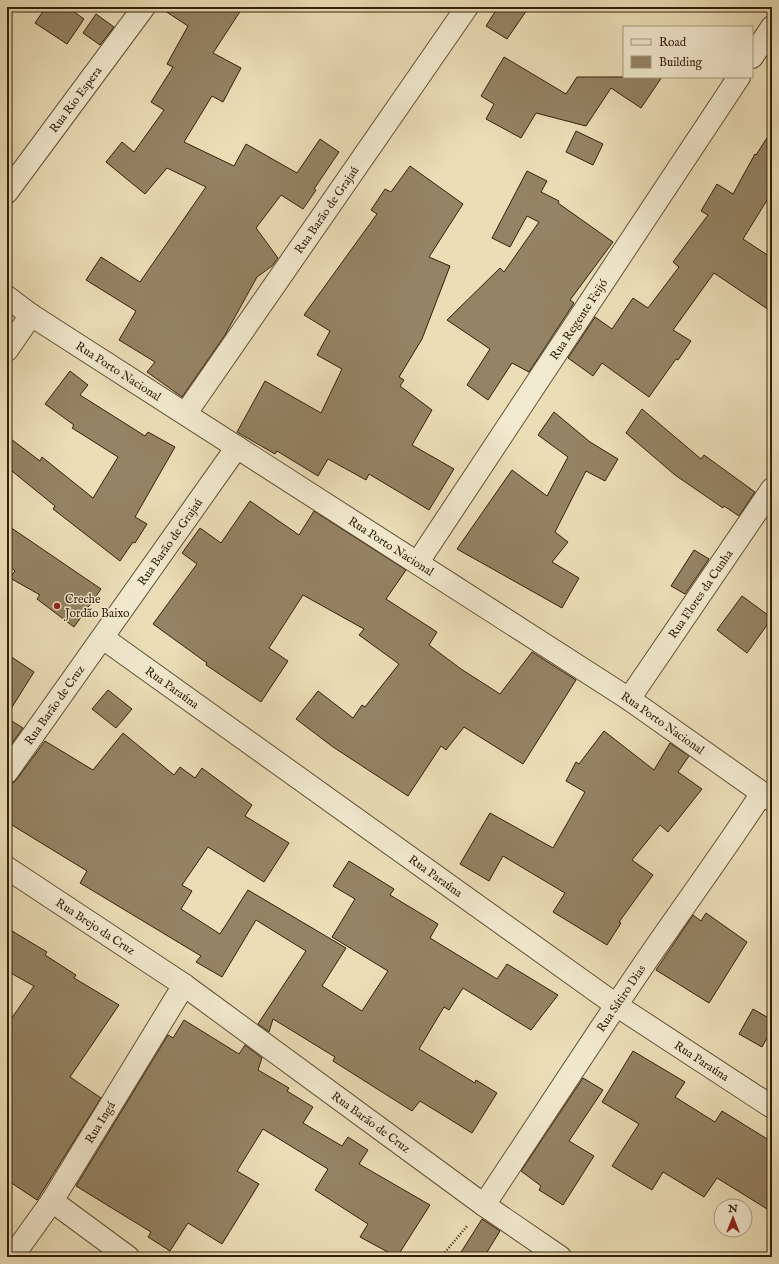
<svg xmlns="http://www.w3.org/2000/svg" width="779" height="1264" font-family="'IM FELL English',serif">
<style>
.building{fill:#948364;stroke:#35200a}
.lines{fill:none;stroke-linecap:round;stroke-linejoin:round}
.minor-casing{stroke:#625035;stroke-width:24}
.path{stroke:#35200a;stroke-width:2.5;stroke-dasharray:1 2;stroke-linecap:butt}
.minor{stroke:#f2ead0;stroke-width:22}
.poi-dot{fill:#8f2418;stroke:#f2ead0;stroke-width:1.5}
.labels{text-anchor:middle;stroke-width:3;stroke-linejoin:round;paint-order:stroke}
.street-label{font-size:12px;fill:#35200a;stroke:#f2ead0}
.poi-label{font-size:12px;fill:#35200a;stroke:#f2ead0;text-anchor:start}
</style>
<rect width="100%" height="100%" fill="#ebdeb7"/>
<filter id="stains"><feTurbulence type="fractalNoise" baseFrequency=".005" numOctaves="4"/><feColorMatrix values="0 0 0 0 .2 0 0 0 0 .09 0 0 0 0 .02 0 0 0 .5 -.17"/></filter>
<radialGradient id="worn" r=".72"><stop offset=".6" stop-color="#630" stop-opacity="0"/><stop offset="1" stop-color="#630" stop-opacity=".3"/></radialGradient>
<g class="building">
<path d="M 46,7 L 67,7 L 84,19 L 67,44 L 35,23 Z"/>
<path d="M 159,7 L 243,7 L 213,53 L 241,68 L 223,102 L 212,96 L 184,142 L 234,166 L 246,144 L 297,173 L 320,139 L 339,152 L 314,189 L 316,190 L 303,209 L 281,195 L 256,228 L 278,258 L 272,266 L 257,277 L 225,335 L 182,397 L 147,372 L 155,362 L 119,340 L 136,311 L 86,280 L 101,257 L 140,282 L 206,187 L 167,168 L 145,194 L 106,162 L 122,142 L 134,152 L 164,110 L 151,102 L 173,67 L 167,64 L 188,26 Z"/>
<path d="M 498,7 L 529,7 L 507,39 L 486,26 Z"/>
<path d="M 96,14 L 114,27 L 100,45 L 83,33 Z"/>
<path d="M 504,57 L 566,94 L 577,77 L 662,77 L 641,108 L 611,88 L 586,126 L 536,113 L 521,138 L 486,119 L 494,104 L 481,96 Z"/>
<path d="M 772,130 L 772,192 L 743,239 L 772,258 L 772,312 L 714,273 L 673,330 L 691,341 L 678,360 L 676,359 L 649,397 L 602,363 L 593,376 L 568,358 L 595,317 L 612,329 L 633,298 L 648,308 L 679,267 L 673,262 L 708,215 L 701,211 L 717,184 L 733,194 L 755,154 L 756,155 Z"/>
<path d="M 576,131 L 603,144 L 593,165 L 566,152 Z"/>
<path d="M 410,166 L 463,204 L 429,257 L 450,266 L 422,339 L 399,377 L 404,380 L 400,386 L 432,410 L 412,445 L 454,469 L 429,510 L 369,474 L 366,480 L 328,459 L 318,476 L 277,451 L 275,454 L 237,432 L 265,381 L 321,413 L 342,369 L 317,355 L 330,331 L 304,315 L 377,214 L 371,210 L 385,189 L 391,192 Z"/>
<path d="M 527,171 L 547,181 L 541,192 L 559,201 L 558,203 L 613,242 L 570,300 L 574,303 L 529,372 L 512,363 L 488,400 L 467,385 L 490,349 L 447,320 L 500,268 L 504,272 L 539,222 L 527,216 L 510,247 L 492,238 Z"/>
<path d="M 70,371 L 88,385 L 80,395 L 145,436 L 148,432 L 175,447 L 135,517 L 147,524 L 135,543 L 133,542 L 120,561 L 53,509 L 55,506 L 7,467 L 7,436 L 40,461 L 42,457 L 93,498 L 118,457 L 72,428 L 74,425 L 45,404 Z"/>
<path d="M 642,409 L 701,459 L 704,455 L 755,492 L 739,516 L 724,506 L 723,508 L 675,475 L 626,433 Z"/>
<path d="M 554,412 L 590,442 L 618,459 L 605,481 L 586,471 L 555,532 L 568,542 L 552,562 L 579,578 L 562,608 L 457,549 L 512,470 L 547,496 L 568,457 L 538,435 Z"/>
<path d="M 250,501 L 299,535 L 314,511 L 406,570 L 386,599 L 437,632 L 429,645 L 461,669 L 500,694 L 532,652 L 576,680 L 523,764 L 464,727 L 446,750 L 441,746 L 408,796 L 333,747 L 296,719 L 318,691 L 353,718 L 362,705 L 365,707 L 399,664 L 359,635 L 364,629 L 303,595 L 269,648 L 288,661 L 261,702 L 206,665 L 207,663 L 153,624 L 197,564 L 182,553 L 200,528 L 221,543 Z"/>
<path d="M 7,525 L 101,589 L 74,627 L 37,599 L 40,595 L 10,578 L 15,571 L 7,564 Z"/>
<path d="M 694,550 L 709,559 L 685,594 L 671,586 Z"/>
<path d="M 742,596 L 772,618 L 747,653 L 717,630 Z"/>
<path d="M 7,654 L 34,672 L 7,715 Z"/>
<path d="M 108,690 L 132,709 L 116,728 L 92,709 Z"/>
<path d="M 7,718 L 23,728 L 7,750 Z"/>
<path d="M 604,731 L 654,770 L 670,743 L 689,756 L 678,772 L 702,789 L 668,832 L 660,825 L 632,860 L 653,875 L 619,922 L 621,923 L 607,945 L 553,912 L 565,893 L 503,856 L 489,881 L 460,864 L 490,813 L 553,848 L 585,792 L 566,781 L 576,762 L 579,764 Z"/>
<path d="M 123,733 L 174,775 L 180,767 L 195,778 L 202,768 L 252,805 L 245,816 L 289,843 L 264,882 L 208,847 L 182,885 L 192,891 L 181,909 L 220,934 L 248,890 L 346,948 L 322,986 L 362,1011 L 388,971 L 332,937 L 355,899 L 333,886 L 349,861 L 394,889 L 390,895 L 438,924 L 430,938 L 497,979 L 507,964 L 558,995 L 531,1030 L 463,988 L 449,1010 L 444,1007 L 419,1049 L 475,1083 L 476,1080 L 497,1093 L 472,1133 L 420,1101 L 412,1111 L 333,1061 L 335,1057 L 273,1019 L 269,1032 L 258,1024 L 306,951 L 256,920 L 222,977 L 196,962 L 201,956 L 80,883 L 87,871 L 7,822 L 7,784 L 13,783 L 17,779 L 45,741 L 93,770 Z"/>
<path d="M 706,913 L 747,942 L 709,1003 L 656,970 L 693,915 L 701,921 Z"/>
<path d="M 7,928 L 47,952 L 45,955 L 76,975 L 74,978 L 119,1005 L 70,1077 L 101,1098 L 37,1200 L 7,1180 L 7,1025 L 34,986 L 7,971 Z"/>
<path d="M 753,1009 L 772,1020 L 772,1029 L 762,1047 L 739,1034 Z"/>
<path d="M 184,1020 L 239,1054 L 245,1045 L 262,1058 L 258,1070 L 289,1088 L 287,1091 L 313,1107 L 303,1123 L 342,1146 L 348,1137 L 368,1150 L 359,1164 L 430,1205 L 397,1257 L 360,1237 L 368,1224 L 315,1190 L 328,1169 L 263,1129 L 237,1171 L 259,1184 L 222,1244 L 188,1223 L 170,1251 L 148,1237 L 151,1232 L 76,1186 L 168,1035 L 173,1038 Z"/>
<path d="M 633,1051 L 685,1082 L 675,1097 L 715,1122 L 722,1111 L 772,1142 L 772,1212 L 717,1178 L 704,1197 L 663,1172 L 652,1190 L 612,1166 L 639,1124 L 602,1102 Z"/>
<path d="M 583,1078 L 603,1090 L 569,1141 L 594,1156 L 563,1205 L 539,1190 L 541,1186 L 521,1171 Z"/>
<path d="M 482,1219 L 500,1231 L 484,1257 L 458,1257 Z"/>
</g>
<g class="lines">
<g class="minor-casing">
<g id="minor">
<path d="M 752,57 L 772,27"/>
<path id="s1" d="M 7,192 L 144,7"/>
<path id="s2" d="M 7,297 L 31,315 L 629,699 L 772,800"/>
<path d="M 7,350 L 31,315"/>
<path id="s3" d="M 186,413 L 467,7"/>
<path id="s4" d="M 418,562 L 739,77"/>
<path id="s5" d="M 103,638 L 616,1005 L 772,1107"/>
<path id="s6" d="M 629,699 L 772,489"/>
<path id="s7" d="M 7,772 L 237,447"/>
<path id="s8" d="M 7,868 L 184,985 L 484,1205 L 560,1257"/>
<path d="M 52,1201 L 128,1257"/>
<path id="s9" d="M 484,1205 C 536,1127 587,1048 640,970 C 680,911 723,853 762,793"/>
<path id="s10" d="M 12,1257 L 52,1201 L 184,985"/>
</g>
</g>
<path class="path" d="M 441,1257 L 468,1225"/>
<use href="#minor" class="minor"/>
</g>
<circle class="poi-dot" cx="57" cy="606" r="4"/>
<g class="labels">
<g class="street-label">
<text dy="4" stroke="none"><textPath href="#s1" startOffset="115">Rua Rio Espera</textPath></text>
<text dy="4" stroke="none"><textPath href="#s3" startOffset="247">Rua Barão de Grajaú</textPath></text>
<text dy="4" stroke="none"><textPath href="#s4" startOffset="291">Rua Regente Feijó</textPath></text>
<text dy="4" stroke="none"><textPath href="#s2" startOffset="134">Rua Porto Nacional</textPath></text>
<text dy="4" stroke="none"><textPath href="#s7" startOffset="282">Rua Barão de Grajaú</textPath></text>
<text dy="4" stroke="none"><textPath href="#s2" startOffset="458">Rua Porto Nacional</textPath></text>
<text dy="4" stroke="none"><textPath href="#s6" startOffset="127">Rua Flores da Cunha</textPath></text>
<text dy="4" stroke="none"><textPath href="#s5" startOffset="85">Rua Paraúna</textPath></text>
<text dy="4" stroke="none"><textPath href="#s7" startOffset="82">Rua Barão de Cruz</textPath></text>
<text dy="4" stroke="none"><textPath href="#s2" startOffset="782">Rua Porto Nacional</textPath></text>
<text dy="4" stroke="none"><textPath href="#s5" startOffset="409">Rua Paraúna</textPath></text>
<text dy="4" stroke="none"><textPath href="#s8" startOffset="106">Rua Brejo da Cruz</textPath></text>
<text dy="4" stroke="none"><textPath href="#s9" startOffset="248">Rua Sátiro Dias</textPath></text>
<text dy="4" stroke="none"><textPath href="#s5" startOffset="733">Rua Paraúna</textPath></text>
<text dy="4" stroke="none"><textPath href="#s10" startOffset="161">Rua Ingá</textPath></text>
<text dy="4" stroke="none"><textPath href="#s8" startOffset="444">Rua Barão de Cruz</textPath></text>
</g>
<g class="poi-label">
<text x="65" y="603">Creche<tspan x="65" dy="14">Jordão Baixo</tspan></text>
</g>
</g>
<rect width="779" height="1264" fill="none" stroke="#ebdeb7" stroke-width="24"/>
<rect x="8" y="8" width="763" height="1248" fill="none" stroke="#35200a" stroke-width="2"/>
<rect x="12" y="12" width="755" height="1240" fill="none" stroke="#35200a"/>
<rect x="623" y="26" width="130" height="52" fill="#f2ead0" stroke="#a69981"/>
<rect x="631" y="39" width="20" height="6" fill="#f2ead0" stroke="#a69981"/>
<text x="659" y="46" font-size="12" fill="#35200a">Road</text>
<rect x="631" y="56" width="20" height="12" fill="#948364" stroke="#a69981"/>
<text x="659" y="66" font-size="12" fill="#35200a">Building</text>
<g transform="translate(733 1218)"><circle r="19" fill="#f2ead0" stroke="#a69981"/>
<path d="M0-3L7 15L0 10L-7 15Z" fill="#8f2418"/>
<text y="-6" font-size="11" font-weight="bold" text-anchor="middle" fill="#35200a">N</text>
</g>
<rect width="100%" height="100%" filter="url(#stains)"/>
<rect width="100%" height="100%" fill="url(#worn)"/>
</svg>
